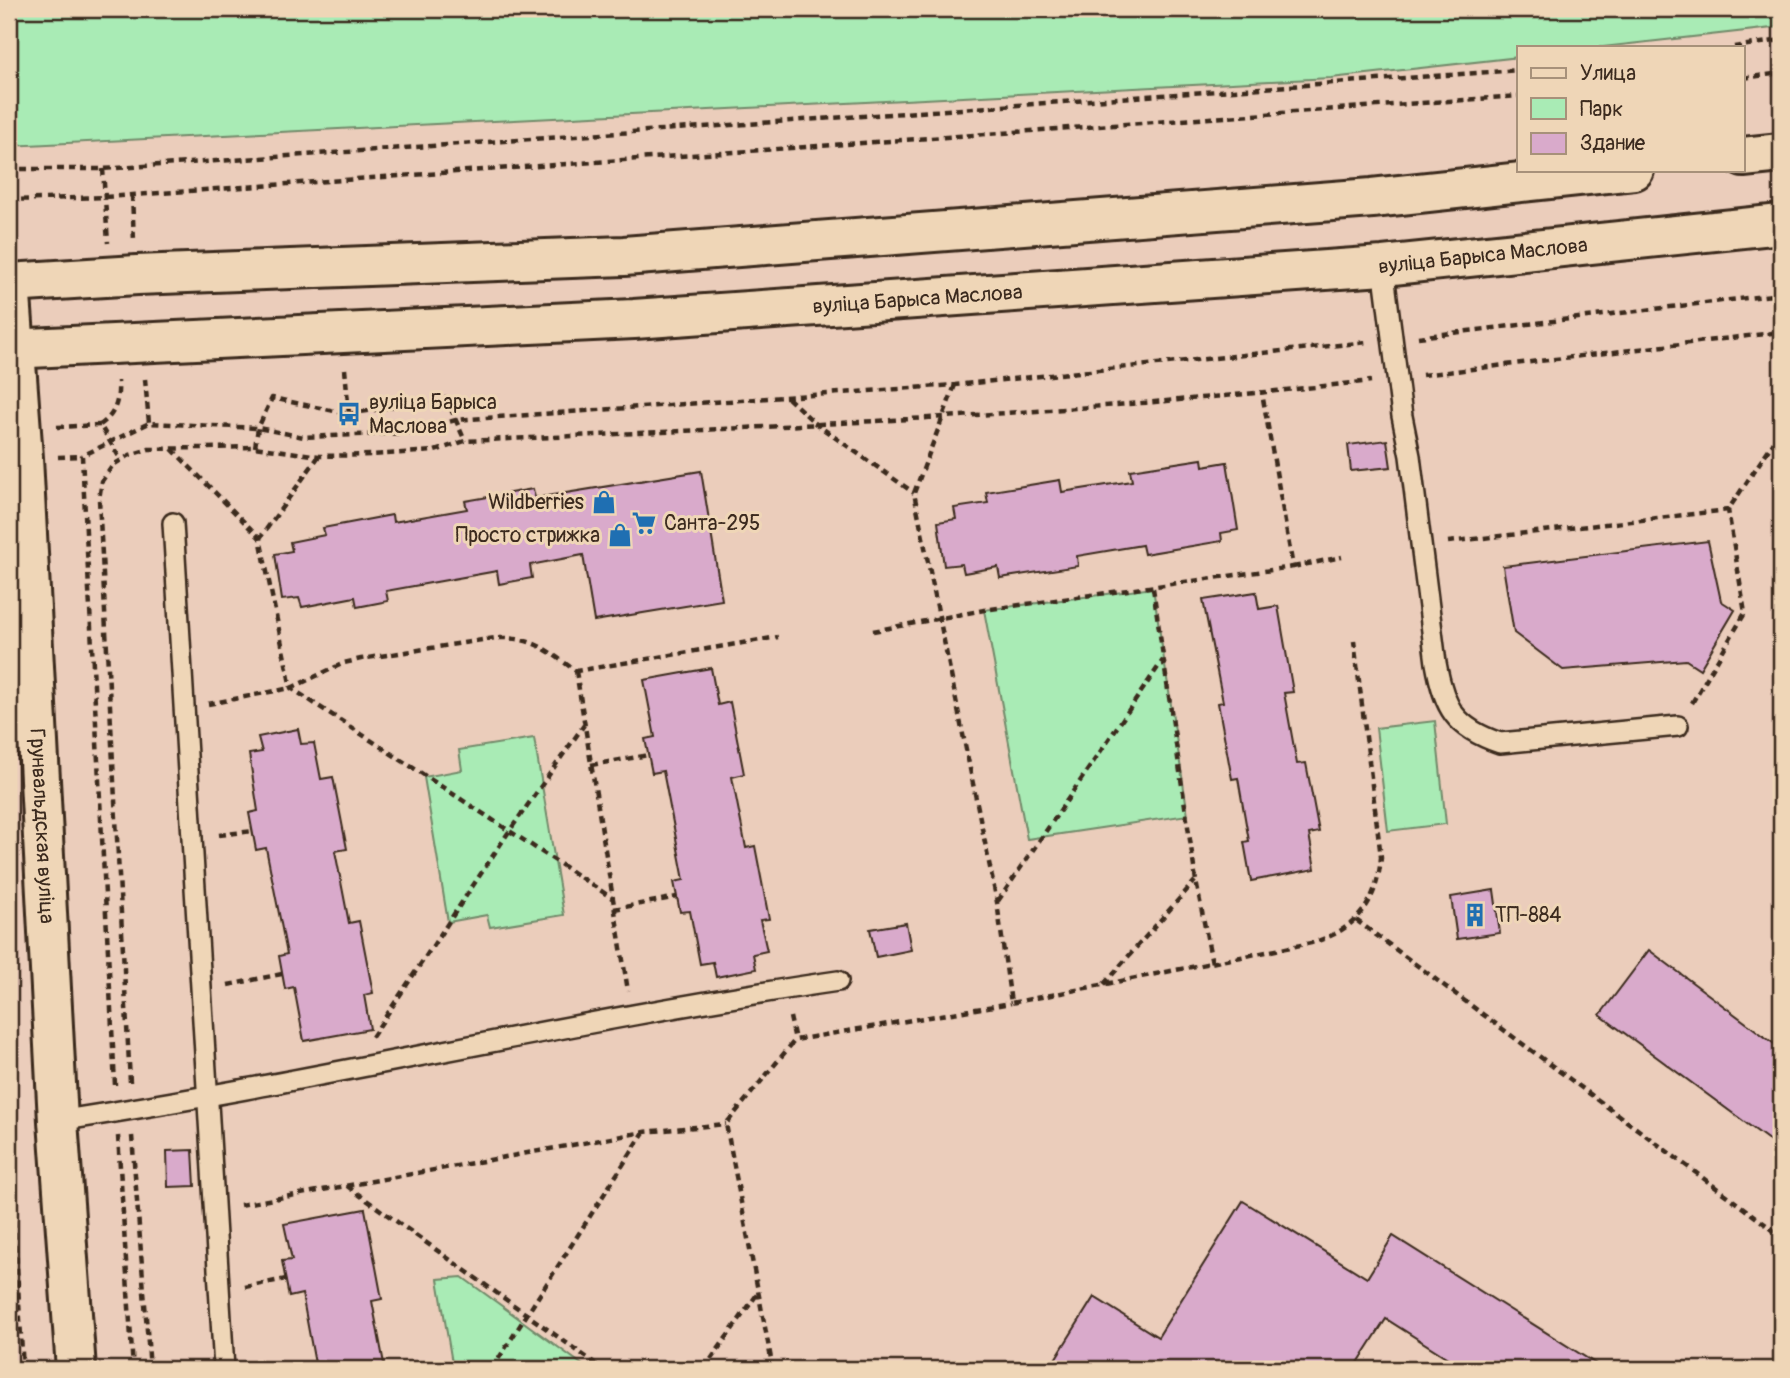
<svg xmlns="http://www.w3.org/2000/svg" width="1790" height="1378" font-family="Pangolin,sans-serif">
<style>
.green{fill:#a9ebb5;stroke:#728a6a;stroke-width:2}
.building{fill:#d9aacb;stroke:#3b2a1e;stroke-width:2}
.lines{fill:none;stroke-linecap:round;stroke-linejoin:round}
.service-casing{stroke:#3b2a1e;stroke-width:24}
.minor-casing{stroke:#3b2a1e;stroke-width:44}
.secondary-casing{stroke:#3b2a1e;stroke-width:44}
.path{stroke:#3b2a1e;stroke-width:4.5;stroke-dasharray:7 5;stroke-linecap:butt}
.service{stroke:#efd6b7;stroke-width:19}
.minor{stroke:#efd6b7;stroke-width:38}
.secondary{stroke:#efd6b7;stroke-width:38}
.labels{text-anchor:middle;stroke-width:6;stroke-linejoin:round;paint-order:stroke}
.street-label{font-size:21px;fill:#3b2a1e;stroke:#efd6b7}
.poi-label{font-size:21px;fill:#3b2a1e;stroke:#efd6b7;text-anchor:start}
</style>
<rect width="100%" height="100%" fill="#ebcdbb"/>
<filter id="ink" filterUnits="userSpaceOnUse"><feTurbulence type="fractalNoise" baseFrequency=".0143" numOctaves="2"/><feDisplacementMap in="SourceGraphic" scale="14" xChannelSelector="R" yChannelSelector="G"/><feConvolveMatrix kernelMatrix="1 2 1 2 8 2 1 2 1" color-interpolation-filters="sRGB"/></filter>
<g filter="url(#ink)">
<g class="green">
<path d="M 9,9 L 1781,9 L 1781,27 L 1603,47 L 1519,47 L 1519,57 L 1331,78 L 9,146 Z"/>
<path d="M 1153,588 L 1188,815 L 1027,839 L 984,610 Z"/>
<path d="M 1435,721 L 1446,824 L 1388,831 L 1376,728 Z"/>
<path d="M 534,738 L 564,915 L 490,927 L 487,915 L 448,922 L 424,777 L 462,770 L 459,750 Z"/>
<path d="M 462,1277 L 584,1366 L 584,1369 L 453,1369 L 438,1279 Z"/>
</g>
<g class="building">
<path d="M 1387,440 L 1391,467 L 1351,471 L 1348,445 Z"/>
<path d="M 1202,459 L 1203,466 L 1227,462 L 1238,530 L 1221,533 L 1222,541 L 1144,554 L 1142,545 L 1077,556 L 1078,566 L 1000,578 L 998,567 L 964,573 L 962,564 L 944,566 L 938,522 L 956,519 L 954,508 L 988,503 L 986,492 L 1060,480 L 1062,492 L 1132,481 L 1130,470 Z"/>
<path d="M 701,471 L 722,600 L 594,621 L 583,555 L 530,565 L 532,578 L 499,584 L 497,571 L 386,591 L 388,601 L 357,607 L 355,597 L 302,607 L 299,598 L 282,600 L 275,554 L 292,551 L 290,542 L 325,535 L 323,528 L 392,515 L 393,522 L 467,509 L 465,501 L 533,489 L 535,498 Z"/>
<path d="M 1708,541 L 1721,601 L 1735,610 L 1700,669 L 1686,660 L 1563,670 L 1514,633 L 1503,566 Z"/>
<path d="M 1256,592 L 1259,609 L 1278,606 L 1293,692 L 1284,693 L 1297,764 L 1306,763 L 1319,832 L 1309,834 L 1315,869 L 1251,881 L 1244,842 L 1249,841 L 1238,778 L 1232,779 L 1218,703 L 1223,702 L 1203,600 Z"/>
<path d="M 711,668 L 718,705 L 730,702 L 744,774 L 732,777 L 746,848 L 755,846 L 769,919 L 760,920 L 767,951 L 753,954 L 756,969 L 716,977 L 713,962 L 700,964 L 690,911 L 680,912 L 674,882 L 684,880 L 663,771 L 652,773 L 645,739 L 655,737 L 644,680 Z"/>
<path d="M 298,729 L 301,744 L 314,743 L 321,779 L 333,777 L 347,849 L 335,851 L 349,923 L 359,921 L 373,993 L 364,995 L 370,1029 L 304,1041 L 294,987 L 285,989 L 279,956 L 287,954 L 266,848 L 256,850 L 249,813 L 258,811 L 249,754 L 262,752 L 258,737 Z"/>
<path d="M 1494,890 L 1500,933 L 1457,939 L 1451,897 Z"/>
<path d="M 906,923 L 911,950 L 876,957 L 870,929 Z"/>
<path d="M 1649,950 L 1781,1049 L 1781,1149 L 1600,1015 Z"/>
<path d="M 193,1150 L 195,1186 L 168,1187 L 167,1151 Z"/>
<path d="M 1243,1201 L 1367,1278 L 1393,1236 L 1604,1369 L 1465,1369 L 1386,1319 L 1354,1369 L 1049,1369 L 1094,1297 L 1158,1337 Z"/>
<path d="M 365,1209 L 382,1299 L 372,1301 L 385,1369 L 316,1369 L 302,1294 L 289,1297 L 282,1261 L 292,1260 L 284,1224 Z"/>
</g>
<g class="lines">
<g class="service-casing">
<g id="service">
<path d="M 1383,266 L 1402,416 L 1410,456 L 1436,663 C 1444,708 1455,728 1500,743 L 1678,726"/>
<path d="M 173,523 L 224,1369"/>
<path d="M 58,1121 C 319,1081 577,1019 838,981"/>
</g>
</g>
<g class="minor-casing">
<g id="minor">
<path id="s1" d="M 10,283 L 23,458 L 58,1121 L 76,1369"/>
</g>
</g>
<g class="secondary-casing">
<g id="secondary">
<path d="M 1743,157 L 1781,153"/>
<path d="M 9,283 L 137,275 L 624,256 L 1372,198 L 1634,170"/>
<path id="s2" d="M 9,349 L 634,319 L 1383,266 L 1781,224"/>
</g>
</g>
<g class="path">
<path d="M 1734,47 L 1781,40"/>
<path d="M 1743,78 L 1781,73"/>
<path d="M 9,169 L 103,169 L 1519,70"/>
<path d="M 103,169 L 108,243"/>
<path d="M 132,195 L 134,241"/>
<path d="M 9,200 L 105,197 L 1519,96"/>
<path d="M 1418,337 L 1781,294"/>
<path d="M 345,369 L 349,414"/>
<path d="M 1422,375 L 1781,332"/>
<path d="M 145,379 L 149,423"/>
<path d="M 955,385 L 914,493 L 997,902 L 1011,1003 L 1311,943 C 1356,930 1377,904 1381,857 L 1354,641"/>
<path d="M 788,398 L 816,424 L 914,493"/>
<path d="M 100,425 C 116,414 119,400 118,381"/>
<path d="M 57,427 L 100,425 L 121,460"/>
<path d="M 255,447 L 258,428 L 272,398 L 349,414 L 446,398 L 465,441"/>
<path d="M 172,449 L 260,538"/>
<path d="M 319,456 L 260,538 L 291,688 L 612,898"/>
<path d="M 58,457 L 82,456"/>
<path d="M 1448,542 L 1728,510 L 1781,431"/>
<path d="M 1293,567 L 1342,557"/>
<path d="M 1153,588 L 1196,881 L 1212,963"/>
<path d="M 873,631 L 984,610 L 1293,567 L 1262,393"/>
<path d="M 576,671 L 628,991"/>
<path d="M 1692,703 L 1745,613 L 1728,510"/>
<path d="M 208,704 L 291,688 L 344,663 L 361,659 L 495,638 C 534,637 545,649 576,671 L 778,637"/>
<path d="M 591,765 L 649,755"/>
<path d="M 219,835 L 253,831"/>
<path d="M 998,901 L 1163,660"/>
<path d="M 614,909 L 677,897"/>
<path d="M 1356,920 L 1781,1236"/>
<path d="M 1104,984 L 1195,881"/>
<path d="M 228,985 L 282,974"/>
<path d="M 790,1017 L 795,1040"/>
<path d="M 372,1037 L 508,833 L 584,725"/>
<path d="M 130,1082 L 99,499 L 102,481 L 113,465 L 130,455 L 149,449 L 254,447 L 319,456 L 371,455 L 435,451 L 465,441 C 768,427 1070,415 1371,381"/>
<path d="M 115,1085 L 82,456 L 149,423 L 258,428 L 304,437 L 406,433 L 456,420 L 955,385 L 1368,342"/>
<path d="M 9,1136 L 23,1369"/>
<path d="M 118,1136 L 133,1369"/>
<path d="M 132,1136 L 150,1369"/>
<path d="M 347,1186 L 603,1369"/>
<path d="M 240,1205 L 644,1132 L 726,1124"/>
<path d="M 245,1287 L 286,1279"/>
<path d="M 492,1369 L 644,1132"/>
<path d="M 704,1369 L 758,1293"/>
<path d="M 773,1369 L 726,1124 L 795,1040 L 1011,1003"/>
</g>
<use href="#service" class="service"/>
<use href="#minor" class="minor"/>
<use href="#secondary" class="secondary"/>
</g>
</g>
<defs>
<g id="bus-bare" transform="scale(1.89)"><path d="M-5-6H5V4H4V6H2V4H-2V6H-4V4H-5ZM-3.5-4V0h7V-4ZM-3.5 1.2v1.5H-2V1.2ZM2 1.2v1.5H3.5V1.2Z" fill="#1f6fb2" stroke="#efd6b7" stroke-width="2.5" paint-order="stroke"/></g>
<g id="shop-bare" transform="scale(1.89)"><path d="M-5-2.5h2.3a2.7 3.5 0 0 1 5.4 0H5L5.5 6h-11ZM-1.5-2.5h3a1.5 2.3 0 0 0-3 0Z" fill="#1f6fb2" stroke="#efd6b7" stroke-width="2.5" paint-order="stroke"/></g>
<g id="supermarket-bare" transform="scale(1.89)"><path d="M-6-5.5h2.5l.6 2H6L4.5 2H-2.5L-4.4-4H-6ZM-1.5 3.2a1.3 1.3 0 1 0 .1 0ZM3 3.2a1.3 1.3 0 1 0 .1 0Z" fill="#1f6fb2" stroke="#efd6b7" stroke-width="2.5" paint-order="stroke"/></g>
<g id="building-bare" transform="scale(1.89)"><path d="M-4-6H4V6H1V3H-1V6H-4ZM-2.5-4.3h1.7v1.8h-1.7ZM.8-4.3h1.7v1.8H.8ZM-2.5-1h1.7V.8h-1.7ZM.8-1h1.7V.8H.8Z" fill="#1f6fb2" stroke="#efd6b7" stroke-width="2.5" paint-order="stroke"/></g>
</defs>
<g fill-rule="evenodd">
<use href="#bus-bare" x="349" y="414"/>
<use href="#shop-bare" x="604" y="502"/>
<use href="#supermarket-bare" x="644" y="523"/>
<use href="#shop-bare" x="620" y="535"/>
<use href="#building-bare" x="1475" y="915"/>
</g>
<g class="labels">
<g class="street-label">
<text dy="7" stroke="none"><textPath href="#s2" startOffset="1477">вуліца Барыса Маслова</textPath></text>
<text dy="7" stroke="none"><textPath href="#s2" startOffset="910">вуліца Барыса Маслова</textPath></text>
<text dy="7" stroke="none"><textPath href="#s1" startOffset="544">Грунвальдская вуліца</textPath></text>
</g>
<g class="poi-label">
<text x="369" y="409">вуліца Барыса<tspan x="369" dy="24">Маслова</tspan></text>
<text x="584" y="509" text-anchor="end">Wildberries</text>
<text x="664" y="530">Санта-295</text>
<text x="600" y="542" text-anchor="end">Просто стрижка</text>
<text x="1495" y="922">ТП-884</text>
</g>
</g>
<rect width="1790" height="1378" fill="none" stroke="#efd6b7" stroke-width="35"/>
<rect x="18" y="18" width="1755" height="1343" fill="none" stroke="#3b2a1e" stroke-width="2.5" filter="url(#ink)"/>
<rect x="1517" y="46" width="228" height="126" fill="#efd6b7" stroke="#a7917a" stroke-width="2"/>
<rect x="1531" y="68" width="35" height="10" fill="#efd6b7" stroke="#a7917a" stroke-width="2"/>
<text x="1580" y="80" font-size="21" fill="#3b2a1e">Улица</text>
<rect x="1531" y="98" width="35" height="21" fill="#a9ebb5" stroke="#a7917a" stroke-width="2"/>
<text x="1580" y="116" font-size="21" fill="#3b2a1e">Парк</text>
<rect x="1531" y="133" width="35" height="21" fill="#d9aacb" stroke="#a7917a" stroke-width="2"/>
<text x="1580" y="150" font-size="21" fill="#3b2a1e">Здание</text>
</svg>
